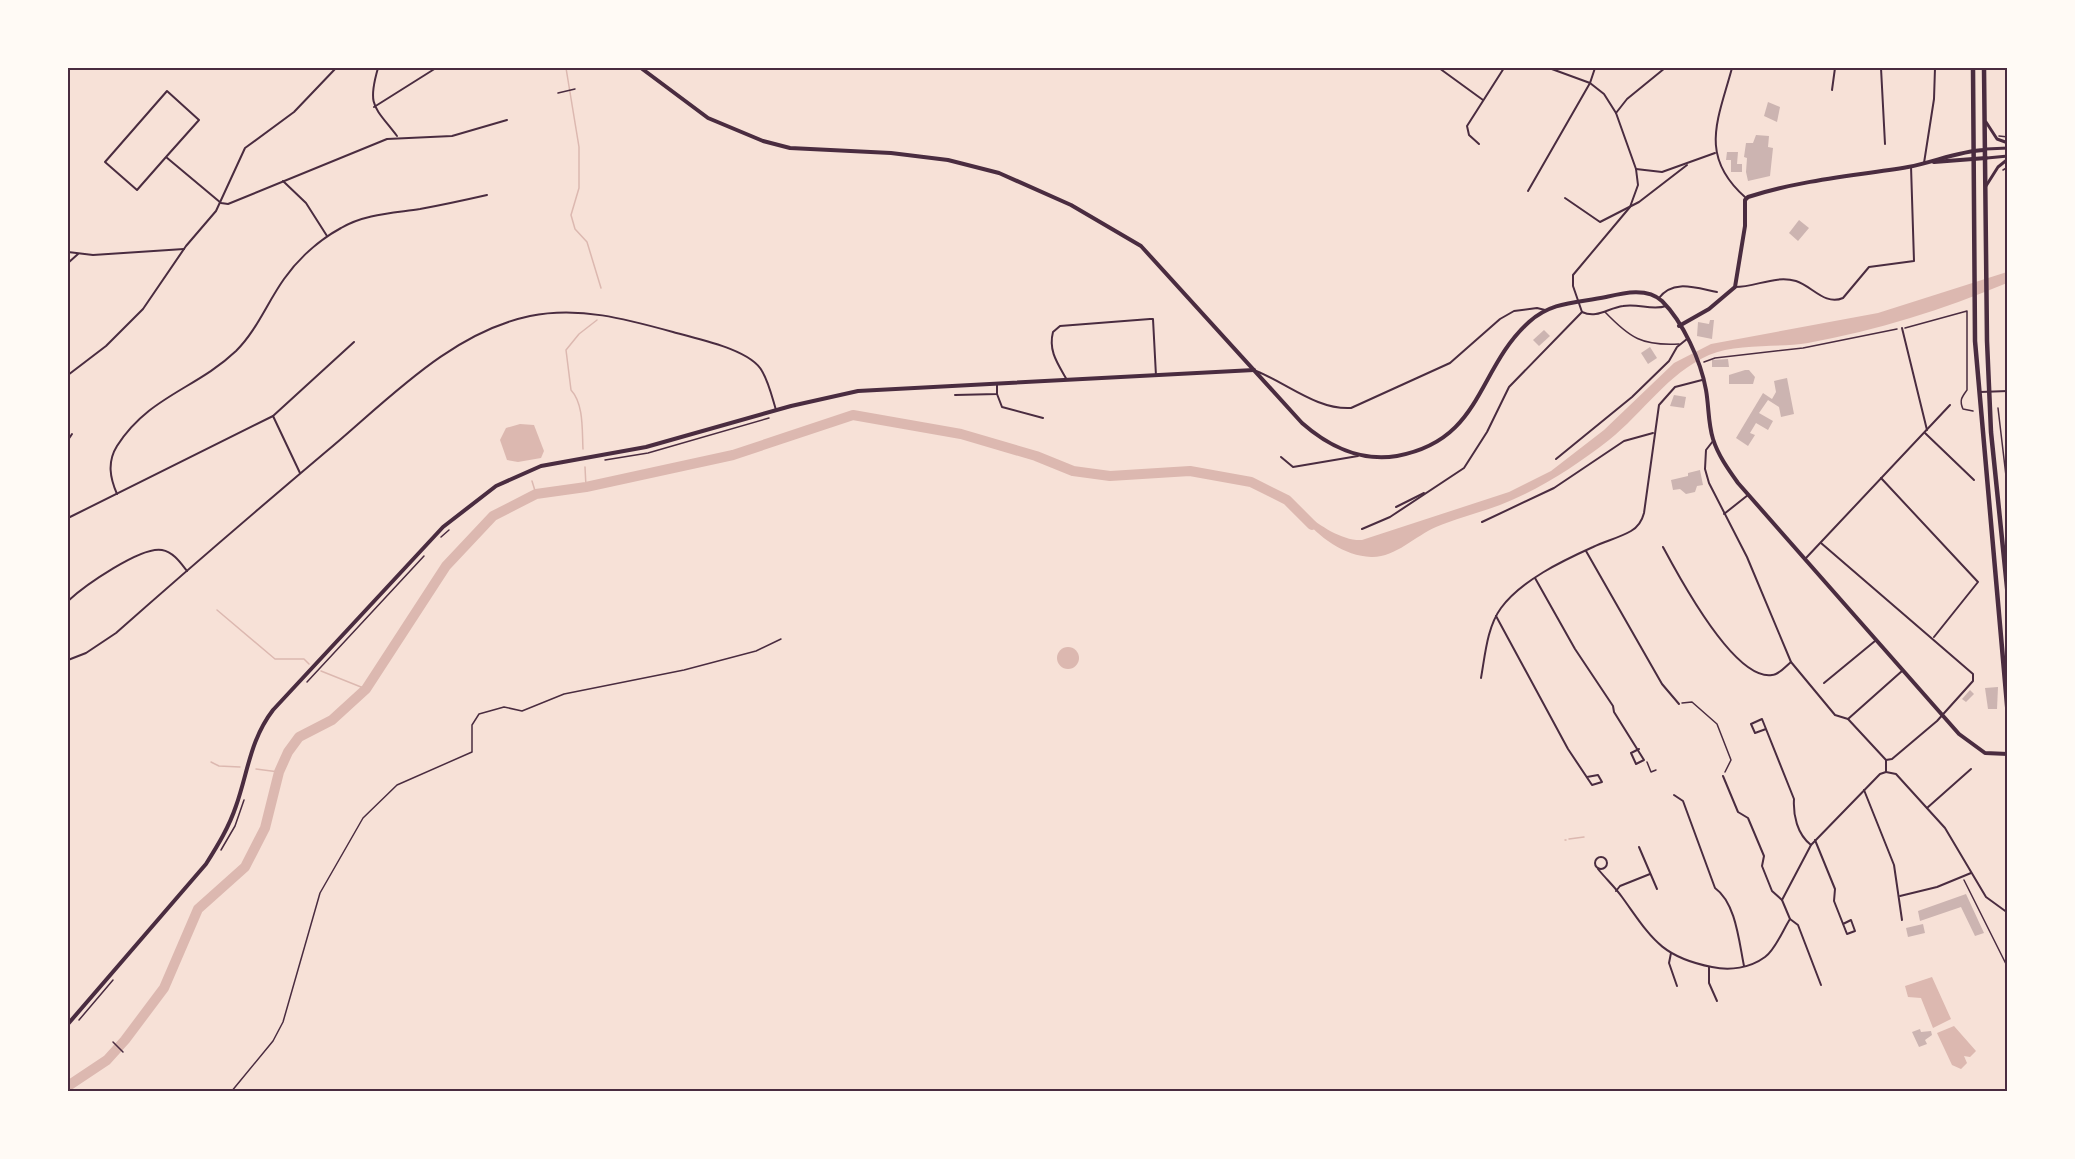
<svg xmlns="http://www.w3.org/2000/svg" width="2075" height="1159" font-family="Signika,sans-serif">
<style>
.water{fill:#dcb8b0}
.lines{fill:none;stroke-linecap:round;stroke-linejoin:round}
.stream{stroke:#dcb8b0;stroke-width:1.5}
.river{stroke:#dcb8b0;stroke-width:10}
.building{fill:#ccb4b1}
.path{stroke:#4a2c40;stroke-width:1.5}
.service{stroke:#4a2c40;stroke-width:1.5}
.minor{stroke:#4a2c40;stroke-width:2}
.tertiary{stroke:#4a2c40;stroke-width:3}
.secondary{stroke:#4a2c40;stroke-width:4}
.primary{stroke:#4a2c40;stroke-width:4.5}
.neatline{fill:none;stroke:#4a2c40;stroke-width:2}
</style>
<rect width="100%" height="100%" fill="#f7e1d7"/>
<g class="water">
<path d="M 2007,272 L 2007,283 C 1942,310 1878,330 1808,343 C 1778,348 1737,343 1709,355 C 1667,374 1644,412 1609,440 C 1577,465 1539,490 1500,505 C 1479,513 1457,518 1436,527 C 1415,536 1395,558 1371,557 C 1345,556 1317,537 1303,516 L 1305,514 C 1321,526 1342,541 1362,540 L 1509,492 L 1551,471 L 1604,430 L 1674,363 L 1711,344 L 1878,313 Z"/>
<path d="M 520,424 L 534,425 L 544,451 L 541,458 L 518,462 L 507,460 L 500,440 L 506,428 Z"/>
<circle cx="1068" cy="658" r="11"/>
<path d="M 1932,977 L 1951,1019 L 1933,1028 L 1921,998 L 1908,997 L 1905,986 Z"/>
<path d="M 1954,1026 L 1976,1051 L 1970,1057 L 1964,1056 L 1967,1063 L 1961,1069 L 1952,1065 L 1937,1033 Z"/>
</g>
<g class="lines">
<g class="stream">
<path d="M 566,68 L 579,147 L 579,188 L 571,215 L 575,229 L 587,242 L 601,288"/>
<path d="M 583,449 C 582,431 584,404 571,390 L 566,350 L 579,334 L 597,320"/>
<path d="M 585,467 L 586,487"/>
<path d="M 532,481 L 536,494"/>
<path d="M 217,610 L 275,659 L 304,659 L 309,664"/>
<path d="M 321,671 L 366,689"/>
<path d="M 211,762 L 219,766 L 240,767"/>
<path d="M 256,769 L 279,772"/>
<path d="M 1569,839 L 1584,837"/>
<path d="M 1565,840 L 1566,840"/>
</g>
<path class="river" d="M 68,1086 L 107,1060 L 125,1040 L 164,988 L 198,909 L 245,867 L 265,828 L 279,772 L 288,752 L 299,737 L 332,720 L 366,689 L 446,566 L 493,516 L 536,494 L 586,487 L 733,455 L 853,415 L 961,434 L 1036,456 L 1073,471 L 1110,476 L 1190,471 L 1251,482 L 1287,500 L 1312,525"/>
</g>
<g class="building">
<path d="M 1768,102 L 1780,107 L 1777,122 L 1764,116 Z"/>
<path d="M 1756,135 L 1769,136 L 1768,147 L 1773,148 L 1770,176 L 1748,181 L 1746,172 L 1747,158 L 1744,157 L 1746,143 L 1753,143 Z"/>
<path d="M 1727,152 L 1738,152 L 1737,164 L 1742,164 L 1742,172 L 1731,172 L 1731,160 L 1726,160 Z"/>
<path d="M 1799,220 L 1809,228 L 1798,241 L 1789,233 Z"/>
<path d="M 1710,320 L 1714,320 L 1712,339 L 1697,336 L 1698,322 L 1709,324 Z"/>
<path d="M 1544,330 L 1550,336 L 1539,346 L 1533,340 Z"/>
<path d="M 1650,347 L 1657,358 L 1648,364 L 1641,353 Z"/>
<path d="M 1728,359 L 1729,367 L 1712,367 L 1712,360 Z"/>
<path d="M 1745,370 L 1749,370 L 1755,377 L 1753,384 L 1729,384 L 1729,375 Z"/>
<path d="M 1787,378 L 1794,414 L 1781,417 L 1779,407 L 1768,400 L 1759,413 L 1773,421 L 1768,430 L 1756,423 L 1750,433 L 1755,435 L 1748,446 L 1736,438 L 1763,393 L 1772,399 L 1776,392 L 1774,381 Z"/>
<path d="M 1674,395 L 1686,397 L 1684,408 L 1670,406 Z"/>
<path d="M 1700,470 L 1703,485 L 1697,486 L 1695,492 L 1686,494 L 1680,489 L 1673,490 L 1671,480 L 1688,476 L 1688,473 Z"/>
<path d="M 1998,687 L 1997,709 L 1988,709 L 1985,688 Z"/>
<path d="M 1970,690 L 1974,694 L 1966,702 L 1962,699 Z"/>
<path d="M 1966,894 L 1984,933 L 1975,936 L 1961,907 L 1920,921 L 1918,911 Z"/>
<path d="M 1923,924 L 1925,933 L 1908,937 L 1906,928 Z"/>
<path d="M 1920,1029 L 1921,1032 L 1931,1031 L 1932,1035 L 1925,1040 L 1927,1044 L 1919,1047 L 1912,1032 Z"/>
</g>
<g class="lines">
<g class="path">
<path d="M 558,93 L 575,89"/>
<path d="M 1999,136 L 2008,137"/>
<path d="M 2003,170 L 2008,167"/>
<path d="M 1905,328 L 1967,311 L 1967,390 C 1962,397 1959,400 1963,409 L 1973,411"/>
<path d="M 1704,362 L 1715,358 L 1803,348 L 1897,329"/>
<path d="M 1998,408 L 2008,493"/>
<path d="M 605,460 L 648,453 L 769,418"/>
<path d="M 441,537 L 449,530"/>
<path d="M 307,682 L 424,556"/>
<path d="M 1682,703 L 1692,702 L 1717,724 L 1731,760 L 1725,772"/>
<path d="M 1647,762 L 1651,772 L 1656,770"/>
<path d="M 221,850 L 235,826 L 244,800"/>
<path d="M 1964,880 L 2008,968"/>
<path d="M 79,1020 L 113,980"/>
<path d="M 113,1042 L 123,1052"/>
<path d="M 231,1092 L 273,1041 L 283,1022 L 320,893 L 363,818 L 397,785 L 472,752 L 472,725 L 479,714 L 504,707 L 522,711 L 564,694 L 684,670 L 756,651 L 781,639"/>
</g>
<path class="service" d="M 1605,312 C 1630,338 1642,346 1679,344"/>
<g class="minor">
<path d="M 378,68 C 367,106 374,106 397,136"/>
<path d="M 1439,68 L 1483,100"/>
<path d="M 1549,68 L 1590,83 L 1604,94 L 1616,113 L 1636,169 L 1638,185 L 1630,207 L 1573,275 L 1573,286 L 1582,312"/>
<path d="M 1732,68 C 1718,120 1698,156 1746,198"/>
<path d="M 1881,68 L 1885,144"/>
<path d="M 1832,90 L 1835,68"/>
<path d="M 374,107 L 436,68"/>
<path d="M 1616,113 L 1627,99 L 1665,68"/>
<path d="M 1479,144 L 1469,135 L 1467,126 L 1504,68"/>
<path d="M 166,157 L 199,120 L 167,91 L 105,162 L 137,190 L 166,157 L 221,203 L 228,204 L 387,139 L 452,136 L 507,120"/>
<path d="M 1924,163 L 1934,99 L 1935,68"/>
<path d="M 1636,169 L 1662,172 L 1715,153"/>
<path d="M 283,181 L 306,203 L 327,236"/>
<path d="M 1528,191 L 1590,83 L 1595,68"/>
<path d="M 1565,198 L 1600,222 L 1639,202 L 1687,165"/>
<path d="M 68,252 L 93,255 L 184,249"/>
<path d="M 68,263 L 78,254"/>
<path d="M 1735,287 C 1756,287 1775,275 1796,281 C 1812,286 1825,306 1843,298 L 1869,267 L 1914,261 L 1911,166"/>
<path d="M 1659,298 C 1673,279 1696,288 1717,292"/>
<path d="M 1582,312 C 1597,319 1608,308 1623,306 C 1638,303 1652,311 1666,306"/>
<path d="M 1902,328 L 1927,430"/>
<path d="M 1256,371 C 1287,383 1317,410 1351,408 L 1450,363 L 1500,319 L 1514,311 L 1537,308 L 1545,310"/>
<path d="M 68,375 L 106,346 L 143,309 L 186,246 L 216,211 L 245,148 L 294,112 L 336,68"/>
<path d="M 1067,380 C 1058,364 1048,351 1053,332 L 1060,326 L 1150,319 L 1153,319 L 1156,376"/>
<path d="M 1980,392 L 2008,391"/>
<path d="M 997,394 L 1002,407 L 1043,418"/>
<path d="M 955,395 L 997,394 L 997,384"/>
<path d="M 273,416 L 300,473"/>
<path d="M 1925,433 L 1974,480"/>
<path d="M 68,440 L 72,434"/>
<path d="M 1713,441 L 1706,450 L 1705,469 L 1709,483 L 1747,557 L 1791,662 L 1835,715 L 1848,719 L 1886,760 L 1886,772 L 1896,774 L 1945,828 L 1986,897 L 2008,913"/>
<path d="M 1281,457 L 1293,467 L 1358,456"/>
<path d="M 1556,459 L 1632,397 L 1669,361 L 1677,347 L 1687,339"/>
<path d="M 1881,478 L 1978,582 L 1934,637"/>
<path d="M 117,494 C 110,478 107,462 117,446 C 149,396 196,389 236,351 C 257,330 267,303 284,279 C 298,259 319,240 341,228 C 364,214 394,213 420,209 C 442,205 465,200 487,195"/>
<path d="M 1396,507 L 1424,493"/>
<path d="M 1724,514 L 1748,495"/>
<path d="M 68,518 L 273,416 L 354,342"/>
<path d="M 1482,522 L 1554,488 L 1624,441 L 1653,433"/>
<path d="M 1362,529 L 1390,517 L 1464,468 L 1487,432 L 1509,387 L 1582,312"/>
<path d="M 1821,543 L 1973,674 L 1973,681 L 1937,721 L 1892,759 L 1886,760"/>
<path d="M 1663,547 C 1678,575 1734,681 1772,675 C 1779,675 1786,666 1791,662"/>
<path d="M 1586,551 L 1662,684 L 1679,704"/>
<path d="M 1806,558 L 1950,405"/>
<path d="M 1535,578 L 1575,649 L 1613,706 L 1614,712 L 1644,760 L 1636,764 L 1631,753 L 1639,749"/>
<path d="M 68,601 C 84,586 141,546 162,550 C 173,552 180,562 187,571"/>
<path d="M 1496,616 L 1568,749 C 1576,761 1584,773 1592,785 L 1602,782 L 1598,775 L 1587,777"/>
<path d="M 68,660 L 86,653 L 116,633 C 186,571 257,510 328,450 C 389,399 450,333 530,316 C 579,306 626,319 673,332 C 697,339 750,349 762,371 C 769,383 772,397 776,410"/>
<path d="M 1481,678 C 1485,656 1487,627 1501,608 C 1522,580 1562,561 1593,547 C 1605,541 1619,538 1631,531 C 1638,527 1642,521 1644,513 L 1659,405 L 1675,387 L 1702,380"/>
<path d="M 1824,683 L 1875,641"/>
<path d="M 1848,719 L 1902,671"/>
<path d="M 1766,729 L 1755,733 L 1751,724 L 1762,719 L 1794,799 C 1793,815 1797,834 1811,845"/>
<path d="M 1723,776 L 1738,812 L 1748,818 L 1764,856 L 1762,866 L 1772,891 L 1782,900"/>
<path d="M 1864,790 L 1894,865 L 1902,920"/>
<path d="M 1674,795 L 1683,801 L 1715,888 C 1736,903 1739,942 1744,966"/>
<path d="M 1927,808 L 1971,769"/>
<path d="M 1815,840 L 1835,889 L 1834,901 L 1847,934 L 1855,931 L 1851,920 L 1843,924"/>
<path d="M 1639,847 L 1657,889"/>
<circle cx="1601" cy="863" r="6"/>
<path d="M 1598,869 C 1606,879 1615,887 1622,897 C 1651,937 1660,957 1712,967 C 1730,971 1750,968 1765,957 C 1775,950 1783,930 1790,919 L 1782,900 L 1811,845 L 1880,774 L 1886,772"/>
<path d="M 1616,891 L 1620,886 L 1650,874"/>
<path d="M 1900,896 L 1937,887 L 1971,873"/>
<path d="M 1790,919 L 1798,925 L 1821,985"/>
<path d="M 1671,953 L 1669,963 L 1677,986"/>
<path d="M 1709,967 L 1709,983 L 1717,1001"/>
</g>
<g class="tertiary">
<path d="M 1986,122 L 1997,139 L 2008,143"/>
<path d="M 1986,149 L 2008,148"/>
<path d="M 1987,158 L 2008,156"/>
<path d="M 1986,186 L 1998,167 L 2008,159"/>
</g>
<g class="secondary">
<path d="M 641,68 L 708,118 L 763,141 L 790,148 L 891,153 L 948,160 L 999,173 L 1071,205 L 1141,246 L 1302,423 C 1328,446 1361,462 1397,456 C 1483,440 1476,370 1529,322 C 1552,301 1578,303 1606,297 C 1623,293 1647,287 1662,301 C 1683,322 1701,361 1706,390 C 1709,407 1708,423 1713,439 C 1718,455 1728,469 1738,483 L 1959,734 L 1985,753 L 2008,754"/>
<path d="M 1934,162 L 1986,158"/>
<path d="M 1679,326 L 1709,309 L 1735,287 L 1745,226 L 1745,200 L 1748,197 C 1800,180 1855,176 1908,167 C 1935,162 1958,151 1985,150"/>
<path d="M 68,1024 L 206,864 C 218,845 229,827 236,806 C 248,772 250,740 273,710 L 443,527 L 496,486 L 541,466 L 646,447 L 791,406 L 858,391 L 1254,370"/>
</g>
<g class="primary">
<path d="M 1973,68 L 1975,341 L 2008,716"/>
<path d="M 1984,68 L 1987,341 L 1991,432 L 2008,597"/>
</g>
</g>
<rect width="2075" height="1159" fill="none" stroke="#fffaf5" stroke-width="138"/>
<rect x="69" y="69" width="1937" height="1021" class="neatline"/>
</svg>
